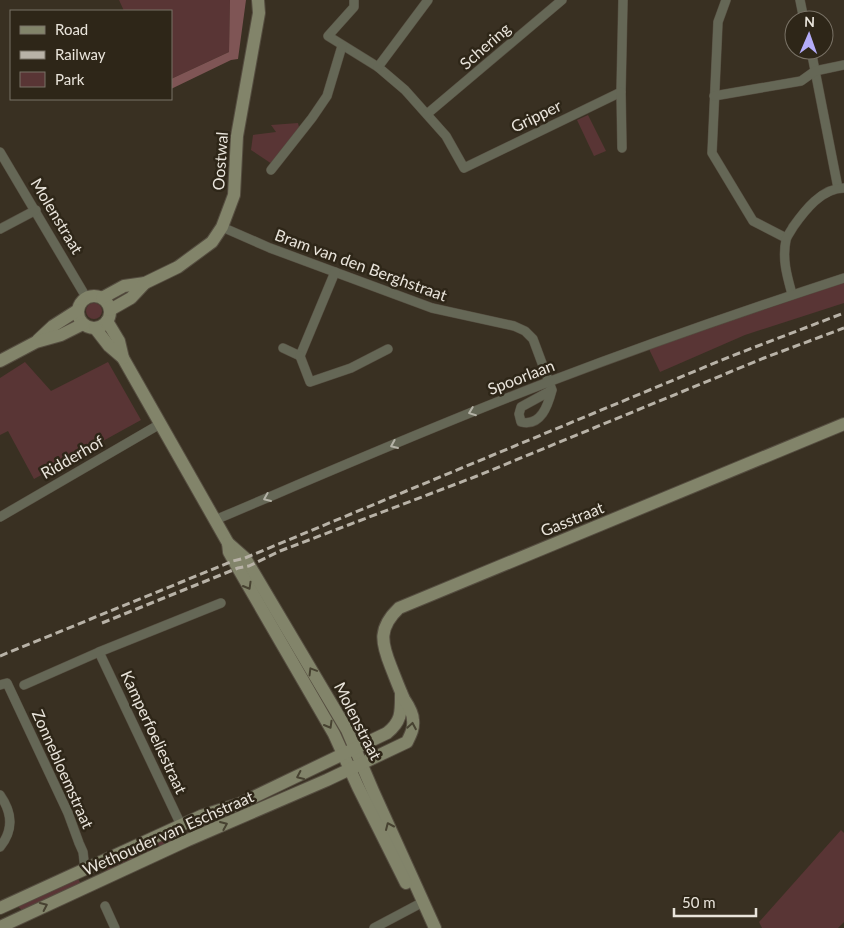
<svg xmlns="http://www.w3.org/2000/svg" width="844" height="928" font-family="Lato,sans-serif">
<style>
.green{fill:#593535}
.forest{fill:#7f5555}
.lines{fill:none;stroke-linecap:round;stroke-linejoin:round}
.street-casing{stroke:#554d40;stroke-width:10}
.secondary-casing{stroke:#554d40;stroke-width:14}
.street{stroke:#656756;stroke-width:9}
.secondary{stroke:#82846a;stroke-width:12}
.rail{stroke:#b8b2a7;stroke-width:3;stroke-dasharray:8 4;stroke-linecap:butt}
.oneway{stroke:#b4b2a6}
.oneway2{stroke:#474231}
.labels{text-anchor:middle;stroke-width:5;stroke-linejoin:round;paint-order:stroke}
.street-label{font-size:16px;fill:#e9e4db;stroke:#2e2618}
</style>
<rect width="100%" height="100%" fill="#393022"/>
<g class="green">
<path d="M 119,0 L 230,0 L 229,52 L 171,79 L 171,11 L 124,11 Z"/>
<path d="M 588,115 L 606,151 L 594,156 L 577,120 Z"/>
<path d="M 298,123 L 300,131 L 272,164 L 251,150 L 253,135 L 276,132 L 271,125 Z"/>
<path d="M 844,282 L 844,303 L 745,335 L 660,372 L 649,349 Z"/>
<circle cx="94" cy="311" r="8"/>
<path d="M 25,362 L 51,391 L 108,362 L 141,420 L 34,479 L 8,431 L 0,435 L 0,378 Z"/>
<path d="M 841,830 L 844,833 L 844,922 L 838,928 L 762,928 L 759,922 Z"/>
<path d="M 171,833 L 177,836 L 176,841 L 106,874 L 101,865 Z"/>
<path d="M 77,876 L 81,885 L 22,910 L 17,906 Z"/>
</g>
<path class="forest" d="M 230,0 L 246,0 L 238,59 L 231,60 L 171,89 L 171,79 L 229,52 Z"/>
<g class="lines">
<g class="street-casing">
<g id="street">
<path d="M 354,0 L 354,7 L 328,36 L 378,67 L 405,90 L 446,136 L 464,168 L 621,92 L 623,0"/>
<path d="M 726,0 L 718,22 L 712,153 L 753,221 L 786,238"/>
<path d="M 800,0 L 804,20"/>
<path d="M 811,50 L 838,188"/>
<path d="M 378,67 L 428,0"/>
<path d="M 621,92 L 622,148"/>
<path d="M 714,96 L 801,81 L 815,71 L 844,65"/>
<path d="M 427,114 L 562,0"/>
<path d="M 0,152 L 86,297"/>
<path d="M 271,170 L 312,118 L 327,96 L 342,46"/>
<path d="M 222,227 L 270,248 L 432,308 L 514,326 L 525,331 L 533,339 L 552,390 L 521,407 L 519,414 L 521,422 C 541,427 548,405 552,390"/>
<path d="M 0,229 L 36,210"/>
<path d="M 792,294 C 787,276 782,259 786,240 C 787,236 791,231 793,227 C 805,210 822,188 844,188"/>
<path d="M 283,348 L 300,356 L 335,272"/>
<path d="M 300,356 L 310,382 L 351,368 L 388,349"/>
<path d="M 0,517 L 160,424"/>
<path d="M 215,520 C 326,473 438,424 551,381 C 648,344 746,310 844,278"/>
<path d="M 99,652 L 181,825"/>
<path d="M 0,685 L 7,683 L 68,813 L 79,843 L 83,852 L 85,869"/>
<path d="M 24,685 L 99,652 L 221,603"/>
<path d="M 0,795 C 12,812 14,830 0,847"/>
<path d="M 105,906 L 115,928"/>
<path d="M 374,928 L 423,902"/>
</g>
</g>
<g class="secondary-casing">
<g id="secondary">
<circle cx="94" cy="312" r="16"/>
<path d="M 102,298 L 124,286 L 145,283 L 178,267 L 212,242 L 222,227 L 234,195 L 237,136 L 259,13 L 258,0"/>
<path d="M 110,310 L 131,298 L 145,283"/>
<path d="M 107,321 L 119,341 L 123,358 L 228,543 L 245,558 L 347,730 L 373,791 L 435,928"/>
<path d="M 95,328 L 109,346 L 123,358"/>
<path d="M 38,340 L 53,326 L 78,310"/>
<path d="M 0,361 L 36,342 L 61,335 L 83,324"/>
<path d="M 228,543 L 229,552 L 238,568 L 334,734 L 358,787 L 406,883"/>
<path d="M 0,908 L 201,816 L 239,804 L 387,733 C 402,721 401,712 401,693"/>
<path d="M 0,927 L 188,840 L 327,780 L 407,742 C 411,734 414,728 413,720 C 413,713 408,705 404,699 C 399,688 395,677 391,667 C 381,642 378,628 399,608 L 844,424"/>
</g>
</g>
<use href="#street" class="street"/>
<use href="#secondary" class="secondary"/>
<g class="rail">
<path d="M 102,623 L 238,568 L 249,566 L 280,551 L 477,476 L 764,358 L 844,328"/>
<path d="M 0,656 L 233,561 L 245,558 L 729,357 L 844,313"/>
</g>
</g>
<defs><path id="oneway-chevron" d="M-2-3.5L2.5 0L-2 3.5" fill="none" stroke-width="1.6" stroke-linecap="round" stroke-linejoin="round" transform="scale(1.25)"/></defs>
<g class="oneway">
<use href="#oneway-chevron" transform="translate(472 412) rotate(159)"/>
<use href="#oneway-chevron" transform="translate(394 445) rotate(157)"/>
<use href="#oneway-chevron" transform="translate(267 498) rotate(157)"/>
</g>
<g class="oneway2">
<use href="#oneway-chevron" transform="translate(248 586) rotate(60)"/>
<use href="#oneway-chevron" transform="translate(312 671) rotate(-121)"/>
<use href="#oneway-chevron" transform="translate(329 725) rotate(60)"/>
<use href="#oneway-chevron" transform="translate(412 726) rotate(-80)"/>
<use href="#oneway-chevron" transform="translate(300 776) rotate(155)"/>
<use href="#oneway-chevron" transform="translate(224 825) rotate(-23)"/>
<use href="#oneway-chevron" transform="translate(389 826) rotate(-114)"/>
<use href="#oneway-chevron" transform="translate(44 906) rotate(-25)"/>
</g>
<g class="labels">
<g class="street-label">
<text transform="translate(485 46) rotate(-41)" y="6">Schering</text>
<text transform="translate(536 116) rotate(-26)" y="6">Gripper</text>
<text transform="translate(220 161) rotate(-86)" y="6">Oostwal</text>
<text transform="translate(57 216) rotate(59)" y="6">Molenstraat</text>
<text transform="translate(361 265) rotate(20)" y="6">Bram van den Berghstraat</text>
<text transform="translate(521 377) rotate(-21)" y="6">Spoorlaan</text>
<text transform="translate(72 457) rotate(-30)" y="6">Ridderhof</text>
<text transform="translate(572 519) rotate(-22)" y="6">Gasstraat</text>
<text transform="translate(358 721) rotate(63)" y="6">Molenstraat</text>
<text transform="translate(154 732) rotate(65)" y="6">Kamperfoeliestraat</text>
<text transform="translate(63 769) rotate(66)" y="6">Zonnebloemstraat</text>
<text transform="translate(168 833) rotate(-24)" y="6">Wethouder van Eschstraat</text>
</g>
</g>
<rect x="10" y="10" width="162" height="90" fill="#2e2618" stroke="#797266"/>
<rect x="20" y="26" width="25" height="8" fill="#82846a" stroke="#797266"/>
<text x="55" y="35" font-size="15" fill="#e9e4db">Road</text>
<rect x="20" y="51" width="25" height="8" fill="#b8b2a7" stroke="#797266"/>
<text x="55" y="60" font-size="15" fill="#e9e4db">Railway</text>
<rect x="20" y="72" width="25" height="15" fill="#593535" stroke="#797266"/>
<text x="55" y="85" font-size="15" fill="#e9e4db">Park</text>
<g transform="translate(809 35) rotate(2)"><circle r="24" fill="#2e2618" stroke="#797266"/>
<path d="M0-4L9 19L0 12L-9 19Z" fill="#b4acf9"/>
<text y="-8" font-size="14" font-weight="bold" text-anchor="middle" fill="#e9e4db">N</text>
</g>
<path d="M674 908v8h82v-8" fill="none" stroke="#e9e4db" stroke-width="2.5"/>
<text x="682" y="908" font-size="15" fill="#e9e4db" stroke="#2e2618" stroke-width="4" paint-order="stroke">50 m</text>
</svg>
